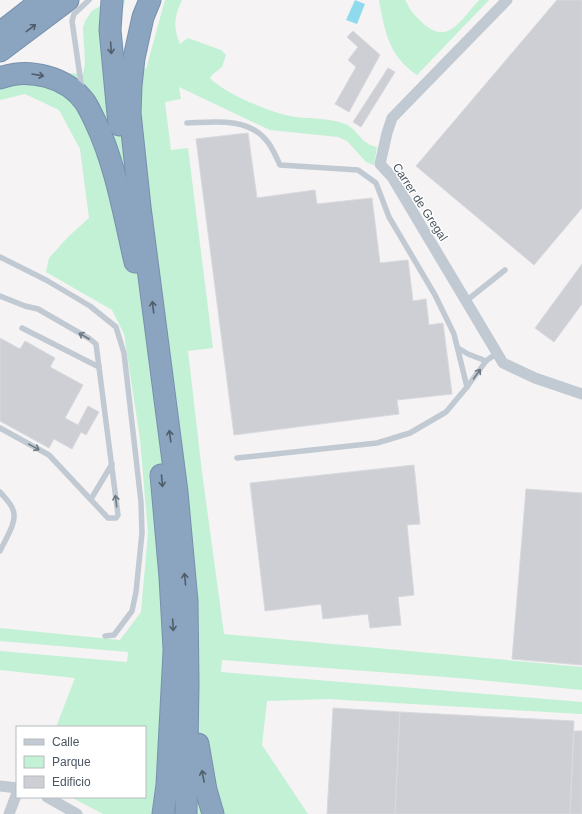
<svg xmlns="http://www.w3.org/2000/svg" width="582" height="814" font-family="Helvetica,sans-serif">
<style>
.green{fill:#c3f1d5}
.water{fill:#90daee}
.building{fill:#cdcfd5;stroke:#d7d9de}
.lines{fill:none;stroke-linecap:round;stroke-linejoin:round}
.highway-casing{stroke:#7690ad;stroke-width:23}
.lane{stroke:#c1cad2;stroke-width:5.5}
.street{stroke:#c1cad2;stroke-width:11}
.highway{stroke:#8ba5c1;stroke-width:21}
.oneway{stroke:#505e6b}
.oneway2{stroke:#6e7983}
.labels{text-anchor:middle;stroke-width:3;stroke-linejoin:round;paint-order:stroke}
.street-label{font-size:12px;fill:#4a5661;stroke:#fff}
</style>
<rect width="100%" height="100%" fill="#f5f3f3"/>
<g class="green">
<path d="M 110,0 L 125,0 L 125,2 L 108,61 L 146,69 L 165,0 L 182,0 C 174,16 173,28 180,44 L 188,38 L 221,50 L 226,55 L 222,67 L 212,75 L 210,78 C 223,93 276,115 296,117 C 312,119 331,118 345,124 C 358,129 360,144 377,147 L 374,165 L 366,162 L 347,141 L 338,137 L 270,130 L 179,87 L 181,99 L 165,102 L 171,150 L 188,148 L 213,348 L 188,351 L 202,472 L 224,634 L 582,667 L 582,690 L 458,678 L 222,660 L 221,672 L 582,702 L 582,714 L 327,699 L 267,701 L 262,745 L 308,814 L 103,814 L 71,797 L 145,797 L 145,727 L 56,727 L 75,678 L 0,670 L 0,651 L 127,662 L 128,652 L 0,641 L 0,628 L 120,640 L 141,612 L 148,533 L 140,439 L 124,334 L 112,310 L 46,272 L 49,258 L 68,237 L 89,218 L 80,149 L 59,110 L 25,94 L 0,100 L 0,69 L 83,74 L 85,63 L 83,28 L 85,21 L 92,11 Z"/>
<path d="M 379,0 L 405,0 C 408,4 409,9 413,13 C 445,50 455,27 479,0 L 489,0 L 417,75 C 388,55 385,32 379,0 Z"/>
</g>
<path class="water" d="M 355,0 L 365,4 L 357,24 L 346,20 Z"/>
<g class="building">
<path d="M 557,0 L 582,0 L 582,208 L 534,265 L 416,166 Z"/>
<path d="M 353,31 L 380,55 L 349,112 L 335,104 L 356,67 L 348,60 L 358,47 L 347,37 Z"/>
<path d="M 388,68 L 395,72 L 361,127 L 353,122 Z"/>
<path d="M 248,133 L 257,198 L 315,190 L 317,204 L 372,198 L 380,263 L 408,260 L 413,301 L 426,299 L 429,325 L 443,323 L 452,394 L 397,400 L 399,414 L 234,435 L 196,139 Z"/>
<path d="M 582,264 L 582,304 L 554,342 L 535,328 Z"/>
<path d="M 0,338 L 20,349 L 25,341 L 55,358 L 50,367 L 83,385 L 65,418 L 78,425 L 88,406 L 99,412 L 86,435 L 81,432 L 72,449 L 54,439 L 49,448 L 0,421 Z"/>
<path d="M 414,465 L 420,524 L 407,525 L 414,595 L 398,597 L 401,625 L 370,628 L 368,614 L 323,619 L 321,604 L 265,611 L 250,483 Z"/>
<path d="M 526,489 L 582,493 L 582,665 L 512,659 Z"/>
<path d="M 333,708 L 400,712 L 395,814 L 327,814 Z"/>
<path d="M 400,712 L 574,721 L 570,814 L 395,814 Z"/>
<path d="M 574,731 L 582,731 L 582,814 L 570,814 Z"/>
</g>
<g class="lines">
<g class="highway-casing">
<g id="highway">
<path d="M 112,0 L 110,30 L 119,125"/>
<path d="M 150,0 L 143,17 L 134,58 L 131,86 L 130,113 L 140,207 L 177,492 L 187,601 L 188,683 L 186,814"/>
<path d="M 0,33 L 42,0"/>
<path d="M 0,51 L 68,0"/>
<path d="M 0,78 C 29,67 67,77 85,102 C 89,108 92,115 95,121 C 116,165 124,215 135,262"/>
<path d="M 161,475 L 170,577 L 174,648"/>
<path d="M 198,744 L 206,790 L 213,814"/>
<path d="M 163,814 L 167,785 L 174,652"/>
</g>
</g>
<g class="lane">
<path d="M 82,90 L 72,21 L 74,14 L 89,0"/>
<path d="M 187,123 C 214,122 247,117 266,140 C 272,146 276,157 280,165 L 358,170 L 376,183 L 389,217 L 435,295 L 454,334 L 467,387 L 446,412 L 410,433 L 377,443 L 237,458"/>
<path d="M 0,257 L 46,280 L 90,306 L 116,327 L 124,353 L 141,502 L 142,533 L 136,592 L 132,611 L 114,635 L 105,636"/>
<path d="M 0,296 L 25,306 L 38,309 L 90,339 L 96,344 L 118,515 L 116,518 L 108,518 L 49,455 L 0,428"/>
<path d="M 466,301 L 505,270"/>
<path d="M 22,328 L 99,367"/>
<path d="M 458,348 L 468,354 L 486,361"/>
<path d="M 467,387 L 486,361 L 497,353"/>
<path d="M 0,492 C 4,497 11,503 13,510 C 18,521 5,540 0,551"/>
<path d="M 91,499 L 112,464"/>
</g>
<g class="street">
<path d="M 507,0 L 392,118 L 387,133 L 380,164 L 392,177 L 503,363 L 535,378 L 582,394"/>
<path d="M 0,786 L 17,788"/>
<path d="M 47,797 L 77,814"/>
<path d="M 9,814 L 17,793"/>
</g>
<use href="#highway" class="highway"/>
</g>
<defs><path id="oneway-shaft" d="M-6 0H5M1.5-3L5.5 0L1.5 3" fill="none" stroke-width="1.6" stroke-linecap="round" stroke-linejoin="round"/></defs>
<g class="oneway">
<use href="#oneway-shaft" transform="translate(31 28) rotate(-37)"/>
<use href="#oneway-shaft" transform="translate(111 48) rotate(86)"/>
<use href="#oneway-shaft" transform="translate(38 75) rotate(10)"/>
<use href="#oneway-shaft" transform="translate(153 307) rotate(-97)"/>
<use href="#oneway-shaft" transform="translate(170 436) rotate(-98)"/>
<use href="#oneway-shaft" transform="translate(162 481) rotate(85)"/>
<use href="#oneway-shaft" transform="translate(185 579) rotate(-95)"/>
<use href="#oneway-shaft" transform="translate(173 625) rotate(87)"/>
<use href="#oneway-shaft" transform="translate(203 776) rotate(-101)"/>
</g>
<g class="oneway2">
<use href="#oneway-shaft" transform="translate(84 336) rotate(-150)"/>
<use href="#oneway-shaft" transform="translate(477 374) rotate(-54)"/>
<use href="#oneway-shaft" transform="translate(34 447) rotate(29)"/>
<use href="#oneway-shaft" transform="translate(116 501) rotate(-97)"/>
</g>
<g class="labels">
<g class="street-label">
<text transform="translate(420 202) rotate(57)" y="4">Carrer de Gregal</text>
</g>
</g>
<rect x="16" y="726" width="130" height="72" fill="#ffffff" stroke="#b7bbc0"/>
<rect x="24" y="739" width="20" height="6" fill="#c1cad2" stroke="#b7bbc0"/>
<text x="52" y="746" font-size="12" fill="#4a5661">Calle</text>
<rect x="24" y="756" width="20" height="12" fill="#c3f1d5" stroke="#b7bbc0"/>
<text x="52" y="766" font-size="12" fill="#4a5661">Parque</text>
<rect x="24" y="776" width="20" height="12" fill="#cdcfd5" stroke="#b7bbc0"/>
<text x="52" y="786" font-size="12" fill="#4a5661">Edificio</text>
</svg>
